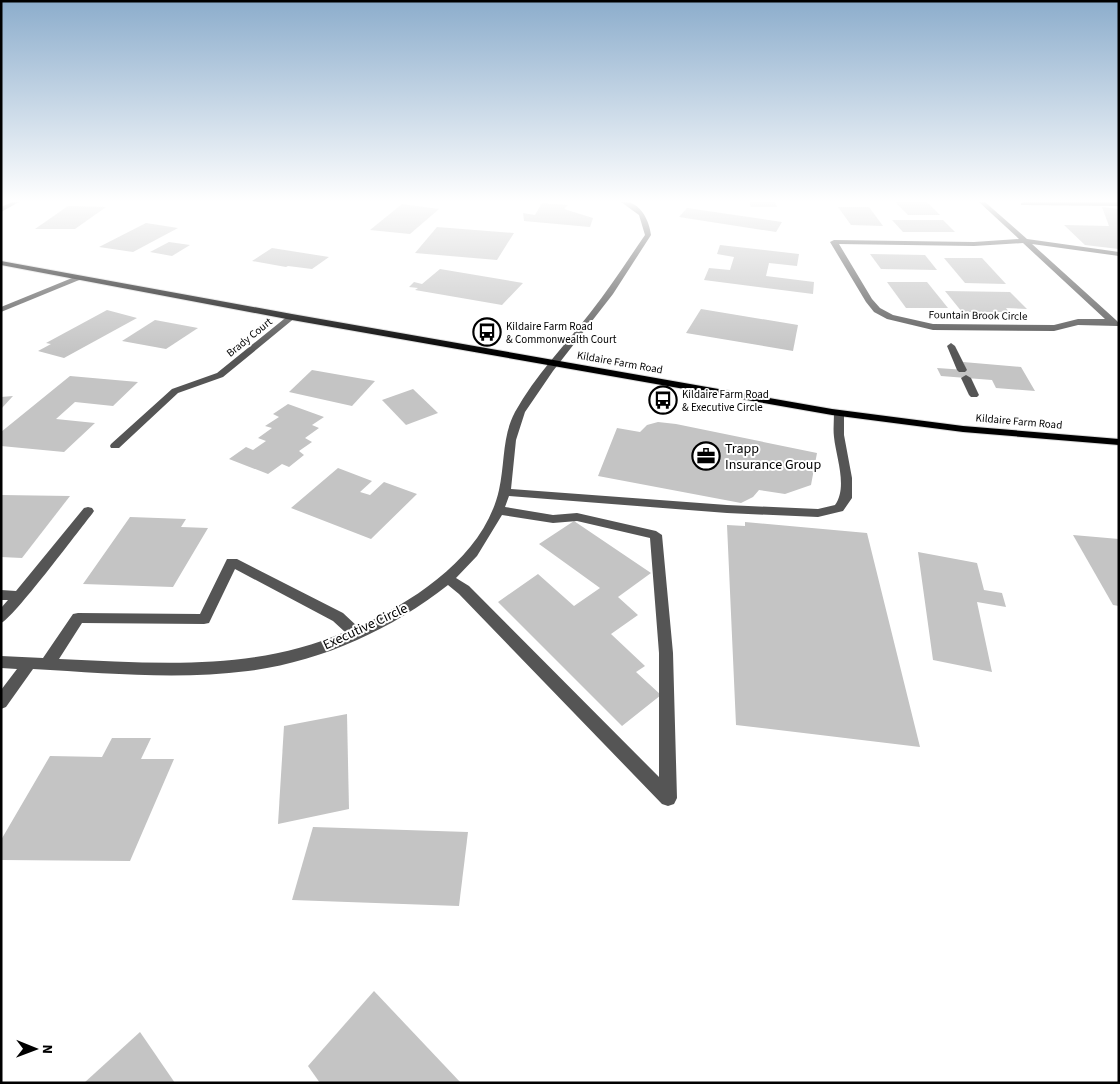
<svg xmlns="http://www.w3.org/2000/svg" width="1120" height="1084" font-family="'Source Sans 3',sans-serif">
<style>
.building{fill:#c4c4c4}
.lines{fill:none;stroke-linecap:round;stroke-linejoin:round}
.major-casing{stroke:#dbdbdb;stroke-width:2}
.minor{fill:#555;fill-rule:evenodd}
.major{fill:#000;fill-rule:evenodd}
.labels{text-anchor:middle;stroke-width:4;stroke-linejoin:round;paint-order:stroke}
.far-street-label{font-size:11px;fill:#000;stroke:#fff}
.far-poi-label{font-size:11px;fill:#000;stroke:#fff;text-anchor:start}
.poi-label{font-size:14px;fill:#000;stroke:#fff;text-anchor:start}
.street-label{font-size:14px;fill:#000;stroke:#fff}
</style>
<rect width="100%" height="100%" fill="#fff"/>
<g class="building">
<path d="M 749,202 L 775,202 L 777,207 L 751,207 Z"/>
<path d="M 895,202 L 927,202 L 940,215 L 908,215 Z"/>
<path d="M 542,203 L 568,205 L 564,209 L 593,218 L 590,227 L 524,221 L 523,213 L 535,215 Z"/>
<path d="M 402,204 L 439,209 L 410,234 L 370,230 Z"/>
<path d="M 68,206 L 106,207 L 75,229 L 35,229 Z"/>
<path d="M 838,207 L 869,207 L 883,226 L 851,225 Z"/>
<path d="M 1102,207 L 1119,209 L 1119,249 L 1085,245 L 1064,225 L 1109,226 Z"/>
<path d="M 687,208 L 782,222 L 776,232 L 679,217 Z"/>
<path d="M 892,220 L 943,220 L 955,232 L 903,232 Z"/>
<path d="M 146,223 L 178,228 L 133,252 L 99,247 Z"/>
<path d="M 437,227 L 514,233 L 497,260 L 415,253 Z"/>
<path d="M 169,242 L 190,245 L 172,256 L 150,252 Z"/>
<path d="M 720,245 L 799,254 L 797,266 L 769,263 L 766,276 L 814,282 L 813,294 L 704,280 L 709,268 L 730,270 L 734,257 L 717,254 Z"/>
<path d="M 272,248 L 329,257 L 312,269 L 288,266 L 286,267 L 252,261 Z"/>
<path d="M 870,254 L 925,255 L 937,270 L 881,269 Z"/>
<path d="M 944,258 L 982,258 L 1006,284 L 965,283 Z"/>
<path d="M 440,269 L 523,283 L 502,305 L 415,290 L 418,288 L 409,287 L 414,282 L 422,284 Z"/>
<path d="M 887,282 L 927,282 L 948,308 L 906,308 Z"/>
<path d="M 945,291 L 1010,292 L 1027,309 L 1006,308 L 1009,312 L 962,312 Z"/>
<path d="M 701,309 L 798,325 L 793,351 L 686,333 Z"/>
<path d="M 107,310 L 137,318 L 64,358 L 38,351 L 51,344 L 46,343 Z"/>
<path d="M 155,320 L 198,328 L 166,349 L 122,341 Z"/>
<path d="M 963,362 L 1021,367 L 1035,391 L 996,388 L 992,380 L 941,376 L 937,368 L 966,370 Z"/>
<path d="M 312,370 L 375,381 L 352,406 L 289,392 Z"/>
<path d="M 70,376 L 138,382 L 113,406 L 75,402 L 56,419 L 95,423 L 64,452 L 1,446 L 1,432 Z"/>
<path d="M 413,389 L 438,413 L 406,425 L 382,400 Z"/>
<path d="M 13,396 L 1,409 L 1,397 Z"/>
<path d="M 288,404 L 324,417 L 312,425 L 319,428 L 305,438 L 312,442 L 299,451 L 304,455 L 289,467 L 282,464 L 268,474 L 229,459 L 246,447 L 253,450 L 266,441 L 258,438 L 272,428 L 265,426 L 279,417 L 273,414 Z"/>
<path d="M 658,422 L 676,424 L 817,453 L 811,485 L 785,494 L 759,490 L 753,497 L 741,503 L 598,476 L 617,428 L 640,432 L 647,425 Z"/>
<path d="M 338,468 L 372,481 L 360,492 L 370,495 L 384,482 L 417,494 L 371,539 L 291,508 Z"/>
<path d="M 1,495 L 70,496 L 22,558 L 1,557 Z"/>
<path d="M 130,517 L 186,519 L 181,527 L 208,528 L 173,587 L 83,584 Z"/>
<path d="M 574,521 L 651,573 L 618,597 L 638,615 L 611,634 L 645,666 L 636,672 L 661,695 L 622,726 L 498,602 L 538,574 L 574,606 L 600,588 L 539,544 Z"/>
<path d="M 745,522 L 867,533 L 920,747 L 736,725 L 727,525 L 745,526 Z"/>
<path d="M 1073,535 L 1119,539 L 1119,606 L 1113,605 Z"/>
<path d="M 918,552 L 977,563 L 984,590 L 1002,593 L 1006,607 L 977,602 L 992,672 L 933,660 Z"/>
<path d="M 347,714 L 349,809 L 278,824 L 284,726 Z"/>
<path d="M 112,738 L 151,738 L 141,759 L 174,759 L 130,861 L 1,860 L 1,840 L 50,756 L 102,757 Z"/>
<path d="M 313,827 L 468,832 L 459,906 L 292,900 Z"/>
<path d="M 374,991 L 461,1083 L 320,1083 L 308,1066 Z"/>
<path d="M 140,1032 L 175,1083 L 84,1083 Z"/>
</g>
<g class="lines">
<g class="major-casing">
<path id="major" d="M 1,261 L 292,314 L 832,409 L 963,426 L 1119,439 L 1119,445 L 963,432 L 832,415 L 292,320 L 1,265 Z"/>
</g>
<g class="minor">
<path d="M 12,202 L 19,202 L 1,212 L 1,207 Z"/>
<path d="M 621,202 C 639,200 649,219 651,235 L 613,294 L 553,371 L 525,412 L 516,440 L 511,489 L 727,505 L 818,509 L 835,505 C 848,487 836,457 834,437 C 833,429 834,421 834,413 L 839,410 L 844,413 L 844,435 L 852,478 L 852,498 L 843,511 L 818,517 L 727,513 L 509,496 L 505,507 L 553,515 L 577,513 L 656,531 L 662,535 L 673,653 L 677,798 L 674,804 L 668,806 L 662,804 L 459,594 L 448,585 C 391,630 320,662 248,671 C 177,680 104,673 33,669 L 6,707 L 1,709 L 1,690 L 17,669 L 1,668 L 1,656 L 43,658 L 73,614 L 78,613 L 200,614 L 227,559 L 237,559 L 343,613 L 358,627 C 416,600 484,556 499,490 C 505,464 502,436 515,412 C 535,376 565,345 590,313 C 610,288 627,261 645,235 L 639,215 ZM 502,515 L 553,523 L 577,521 L 650,538 L 659,653 L 659,777 L 469,586 L 456,578 L 477,556 ZM 235,569 L 333,621 L 345,632 C 252,672 157,663 59,659 L 82,623 L 204,624 L 209,623 Z"/>
<path d="M 979,202 L 985,202 L 1027,239 L 1119,252 L 1119,256 L 1032,244 L 1116,320 L 1119,323 L 1118,326 L 1078,325 L 1054,331 L 933,330 L 887,319 L 874,312 L 866,302 L 830,242 L 834,240 L 974,242 L 1019,239 ZM 1023,243 L 1105,319 L 1078,319 L 1054,325 L 933,324 L 893,315 L 880,308 L 872,299 L 839,244 L 974,246 Z"/>
<path d="M 1023,202 L 1119,202 L 1119,206 L 1021,205 L 1021,203 Z"/>
<path d="M 77,276 L 84,278 L 1,312 L 1,307 Z"/>
<path d="M 289,315 L 296,317 L 223,377 L 178,393 L 119,448 L 111,448 L 110,446 L 111,444 L 172,389 L 217,373 Z"/>
<path d="M 951,343 L 955,346 L 967,370 L 965,372 L 959,372 L 957,370 L 947,346 Z"/>
<path d="M 966,375 L 971,378 L 979,395 L 977,397 L 971,397 L 969,395 L 961,378 Z"/>
<path d="M 88,507 L 92,508 L 94,511 L 92,514 C 79,530 12,620 1,623 L 1,608 L 8,600 L 1,600 L 1,590 L 16,591 L 84,508 Z"/>
</g>
<use href="#major" class="major"/>
</g>
<linearGradient id="sky" x2="0" y2="1"><stop stop-color="#8cadcc"/><stop offset="0.57" stop-color="#fff"/><stop offset="1" stop-color="#fff" stop-opacity="0"/></linearGradient>
<rect width="1120" height="353" fill="url(#sky)"/>
<defs>
<g id="bus-ring" transform="scale(1.4375)"><circle r="9.5" fill="#fff" stroke="#000" stroke-width="1.5"/><path d="M-5-6H5V4H4V6H2V4H-2V6H-4V4H-5ZM-3.5-4V0h7V-4ZM-3.5 1.2v1.5H-2V1.2ZM2 1.2v1.5H3.5V1.2Z" fill="#000"/></g>
<g id="office-ring" transform="scale(1.4375)"><circle r="9.5" fill="#fff" stroke="#000" stroke-width="1.5"/><path d="M-6-3h4V-5.5h4V-3h4V5H-6ZM-1-4.5V-3h2v-1.5ZM-6 0V1H6V0Z" fill="#000"/></g>
</defs>
<g fill-rule="evenodd">
<use href="#bus-ring" x="487" y="332"/>
<use href="#bus-ring" x="663" y="400"/>
<use href="#office-ring" x="706" y="456"/>
</g>
<g class="labels">
<g class="far-street-label">
<text transform="translate(978 315) rotate(1)" y="4">Fountain Brook Circle</text>
<text transform="translate(249 337) rotate(-39)" y="4">Brady Court</text>
<text transform="translate(620 362) rotate(10)" y="4">Kildaire Farm Road</text>
<text transform="translate(1019 421) rotate(5)" y="4">Kildaire Farm Road</text>
</g>
<g class="far-poi-label">
<text x="506" y="330">Kildaire Farm Road<tspan x="506" dy="13">&amp; Commonwealth Court</tspan></text>
<text x="682" y="398">Kildaire Farm Road<tspan x="682" dy="13">&amp; Executive Circle</tspan></text>
</g>
<g class="poi-label">
<text x="725" y="453">Trapp<tspan x="725" dy="16">Insurance Group</tspan></text>
</g>
<g class="street-label">
<text transform="translate(365 626) rotate(-25)" y="5">Executive Circle</text>
</g>
</g>
<rect width="1120" height="1084" fill="none" stroke="#000000" stroke-width="5"/>
<g transform="translate(35 1049) rotate(91)" stroke="#ffffff" stroke-width="4" paint-order="stroke">
<path d="M0-4L9 19L0 12L-9 19Z" fill="#000000"/>
<text y="-8" font-size="14" font-weight="bold" text-anchor="middle" fill="#000000">N</text>
</g>
</svg>
